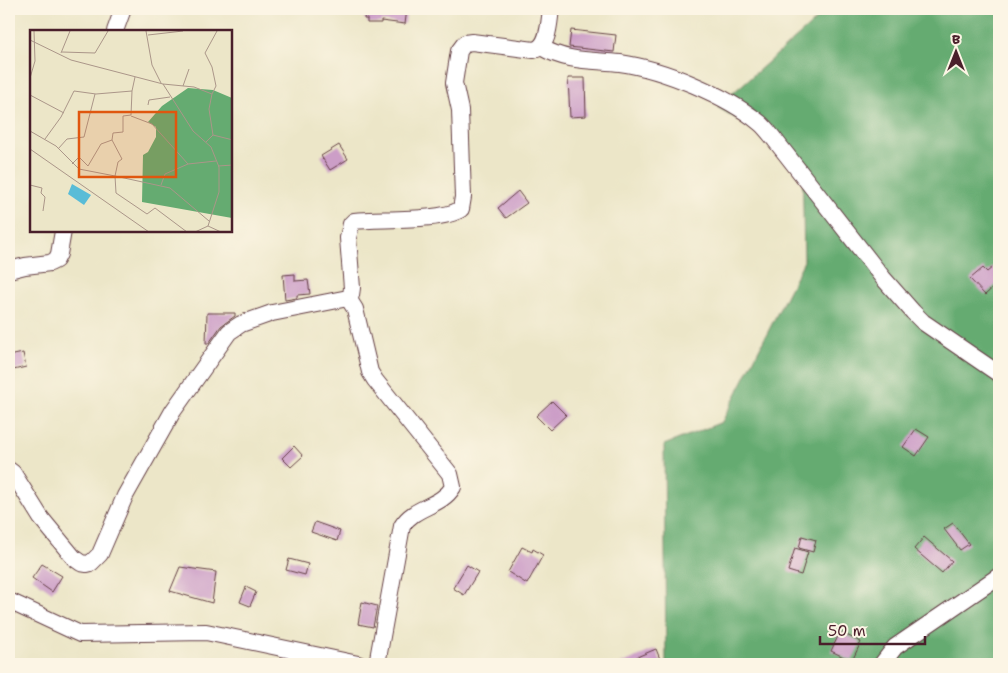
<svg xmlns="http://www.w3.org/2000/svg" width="1008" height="673" font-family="'Shantell Sans',sans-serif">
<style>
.forest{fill:#65ab71;stroke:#58654e}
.building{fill:#cc9ec7}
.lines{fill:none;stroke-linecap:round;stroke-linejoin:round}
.street-casing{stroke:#623d43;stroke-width:18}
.street{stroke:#fff;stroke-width:16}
.inset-road{fill:none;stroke:#ab9689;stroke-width:1}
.view{fill:#e0560e;fill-opacity:0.15;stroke:#e0560e;stroke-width:2.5}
.inset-edge{fill:none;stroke:#4a1f2b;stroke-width:2.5}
</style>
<rect width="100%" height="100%" fill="#fcf5e5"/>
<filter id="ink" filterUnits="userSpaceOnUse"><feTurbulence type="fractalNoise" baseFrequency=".02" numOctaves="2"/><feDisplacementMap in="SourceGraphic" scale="10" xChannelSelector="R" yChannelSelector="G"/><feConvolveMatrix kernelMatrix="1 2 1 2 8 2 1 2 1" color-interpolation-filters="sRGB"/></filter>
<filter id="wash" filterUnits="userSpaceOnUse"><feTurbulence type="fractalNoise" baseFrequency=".0096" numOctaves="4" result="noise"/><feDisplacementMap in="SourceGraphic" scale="20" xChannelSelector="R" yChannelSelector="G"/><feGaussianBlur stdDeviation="1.12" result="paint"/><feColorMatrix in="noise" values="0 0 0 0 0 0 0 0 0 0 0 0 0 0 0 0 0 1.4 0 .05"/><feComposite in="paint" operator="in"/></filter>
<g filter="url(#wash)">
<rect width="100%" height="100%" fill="#ece6c8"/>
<path class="forest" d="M 826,9 L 999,9 L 999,664 L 666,664 L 664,445 L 722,422 L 804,261 L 802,158 L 717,107 L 823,14 Z"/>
<g id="blocks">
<g class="building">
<path d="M 394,9 L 407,9 L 405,24 L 381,21 L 381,23 L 367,23 L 367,19 L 364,19 L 365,11 L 394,11 Z"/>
<path d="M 571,30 L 616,35 L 614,52 L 569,47 Z"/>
<path d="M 568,78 L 585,78 L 586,116 L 570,117 Z"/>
<path d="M 339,145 L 348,159 L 330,170 L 321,156 Z"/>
<path d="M 518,191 L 527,203 L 506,218 L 498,208 Z"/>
<path d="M 999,262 L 999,282 L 985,295 L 970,279 L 983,268 L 987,272 Z"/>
<path d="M 295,274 L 295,281 L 308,280 L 310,294 L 297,295 L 297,298 L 285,300 L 283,275 Z"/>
<path d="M 207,313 L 235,313 L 235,316 L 221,326 L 209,343 L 206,343 Z"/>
<path d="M 23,353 L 26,367 L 9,371 L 9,356 Z"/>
<path d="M 552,401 L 566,415 L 550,430 L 536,416 Z"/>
<path d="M 916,429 L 929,437 L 916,456 L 903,447 Z"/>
<path d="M 294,446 L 303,456 L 291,467 L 282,458 Z"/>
<path d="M 315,522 L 340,531 L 337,541 L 311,532 Z"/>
<path d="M 953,523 L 969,544 L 960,550 L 944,529 Z"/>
<path d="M 802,536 L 816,540 L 813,552 L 799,548 Z"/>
<path d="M 924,537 L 952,561 L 942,573 L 914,549 Z"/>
<path d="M 522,547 L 532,552 L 533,549 L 543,555 L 527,584 L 508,572 Z"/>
<path d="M 795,548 L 808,552 L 801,575 L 788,571 Z"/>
<path d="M 289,559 L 308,564 L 305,575 L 286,570 Z"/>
<path d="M 42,564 L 62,576 L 52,592 L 32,578 Z"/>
<path d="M 467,565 L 478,572 L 464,595 L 453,588 Z"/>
<path d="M 180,567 L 216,572 L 212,603 L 170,591 Z"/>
<path d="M 246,587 L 256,592 L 250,606 L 240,602 Z"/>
<path d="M 362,602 L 377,606 L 373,627 L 358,624 Z"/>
<path d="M 840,632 L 861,642 L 852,661 L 831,651 Z"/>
<path d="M 656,649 L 662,664 L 620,664 Z"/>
</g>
</g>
</g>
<g filter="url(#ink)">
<use href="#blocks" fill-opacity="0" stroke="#623d43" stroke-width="1"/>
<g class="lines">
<g class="street-casing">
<g id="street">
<path d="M 115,31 L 123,9"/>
<path d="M 541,47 C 566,62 592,60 620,63 C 663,69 726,95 760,123 C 766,128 770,134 775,140 L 883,278 L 913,312 L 923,322 L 999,374"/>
<path d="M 9,270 L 25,266 L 50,263 L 56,260 L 59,254 L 63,231"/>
<path d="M 348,298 L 355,309 L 370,372 L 375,380 L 450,474 L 453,487 C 441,507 414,506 402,526 L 377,664"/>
<path d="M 9,470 L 13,473 L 41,518 L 74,558 L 81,563 L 87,564 L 91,563 L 100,554 L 125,496 L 173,411 L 229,332 L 241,324 L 272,313 L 348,298 L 351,295 L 352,288 L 348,238 L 351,224 L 354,221 C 380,218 441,222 461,209 L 463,197 L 460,110 L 454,83 L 459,51 L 465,43 L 472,42 L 534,50 C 549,47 549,22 551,9"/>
<path d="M 9,601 L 80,634 L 206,632 L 358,664"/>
<path d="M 882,664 L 895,647 L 999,576"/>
</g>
</g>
<use href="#street" class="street"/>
</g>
</g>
<g transform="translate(30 30)">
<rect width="202" height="202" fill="#ece6c8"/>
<path d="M 158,58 L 183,60 L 202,68 L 202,188 L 112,172 L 113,125 L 118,122 L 126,107 L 126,97 L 118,92 L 132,76 Z" fill="#65ab71"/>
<path d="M 42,154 L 61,165 L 54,175 L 38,164 Z" fill="#59bcd7"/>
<path class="inset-road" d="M 116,1 L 122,35 L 131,53M 118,5 L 153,1M 0,10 L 41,30 L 133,54 L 163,101 L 181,117 L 189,137 L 189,162 L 178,196M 32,22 L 65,23 L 78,1M 31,23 L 40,1M 0,48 L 5,31 L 4,1M 133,54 L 164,57 L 182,64 L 186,56 L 182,37 L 175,23 L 187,1M 153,56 L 159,39M 0,65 L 34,83M 118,75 L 119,70 L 140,67M 101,86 L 122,94 L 158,134 L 186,131M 0,101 L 26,116 L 49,139 L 85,146 L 86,163 L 117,184 L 125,178 L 157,202M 183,105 L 203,110M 15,109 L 31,87 L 44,61 L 66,64 L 102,61 L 105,47M 82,110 L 92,129 L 88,132 L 85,146 L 140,158 L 179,191M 176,112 L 183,105 L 179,79 L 182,64M 0,119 L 119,202M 28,119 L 37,109 L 54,107 L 65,64M 42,134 L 49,127 L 58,136 L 71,114 L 82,110 L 83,103 L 93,102 L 93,86 L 101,85 L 102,61M 188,136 L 203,135M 0,155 L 12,158 L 11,163 L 15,167 L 13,181M 131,155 L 135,144 L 158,134M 165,202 L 178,196 L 191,202"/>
<path class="view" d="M 49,82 L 146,82 L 146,147 L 49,147 Z"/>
<rect width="202" height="202" class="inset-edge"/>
</g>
<rect width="1008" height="673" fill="none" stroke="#fcf5e5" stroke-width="30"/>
<g transform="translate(956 52)" stroke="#fcf5e5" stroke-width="4" paint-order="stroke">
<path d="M0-4L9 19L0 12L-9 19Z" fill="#4a1f2b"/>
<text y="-8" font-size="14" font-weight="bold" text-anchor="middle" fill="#4a1f2b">B</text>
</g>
<path d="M820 636v8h105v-8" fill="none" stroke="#4a1f2b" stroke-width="2.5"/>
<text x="828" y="636" font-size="15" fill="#4a1f2b" stroke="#fcf5e5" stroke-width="4" paint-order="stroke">50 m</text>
</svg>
